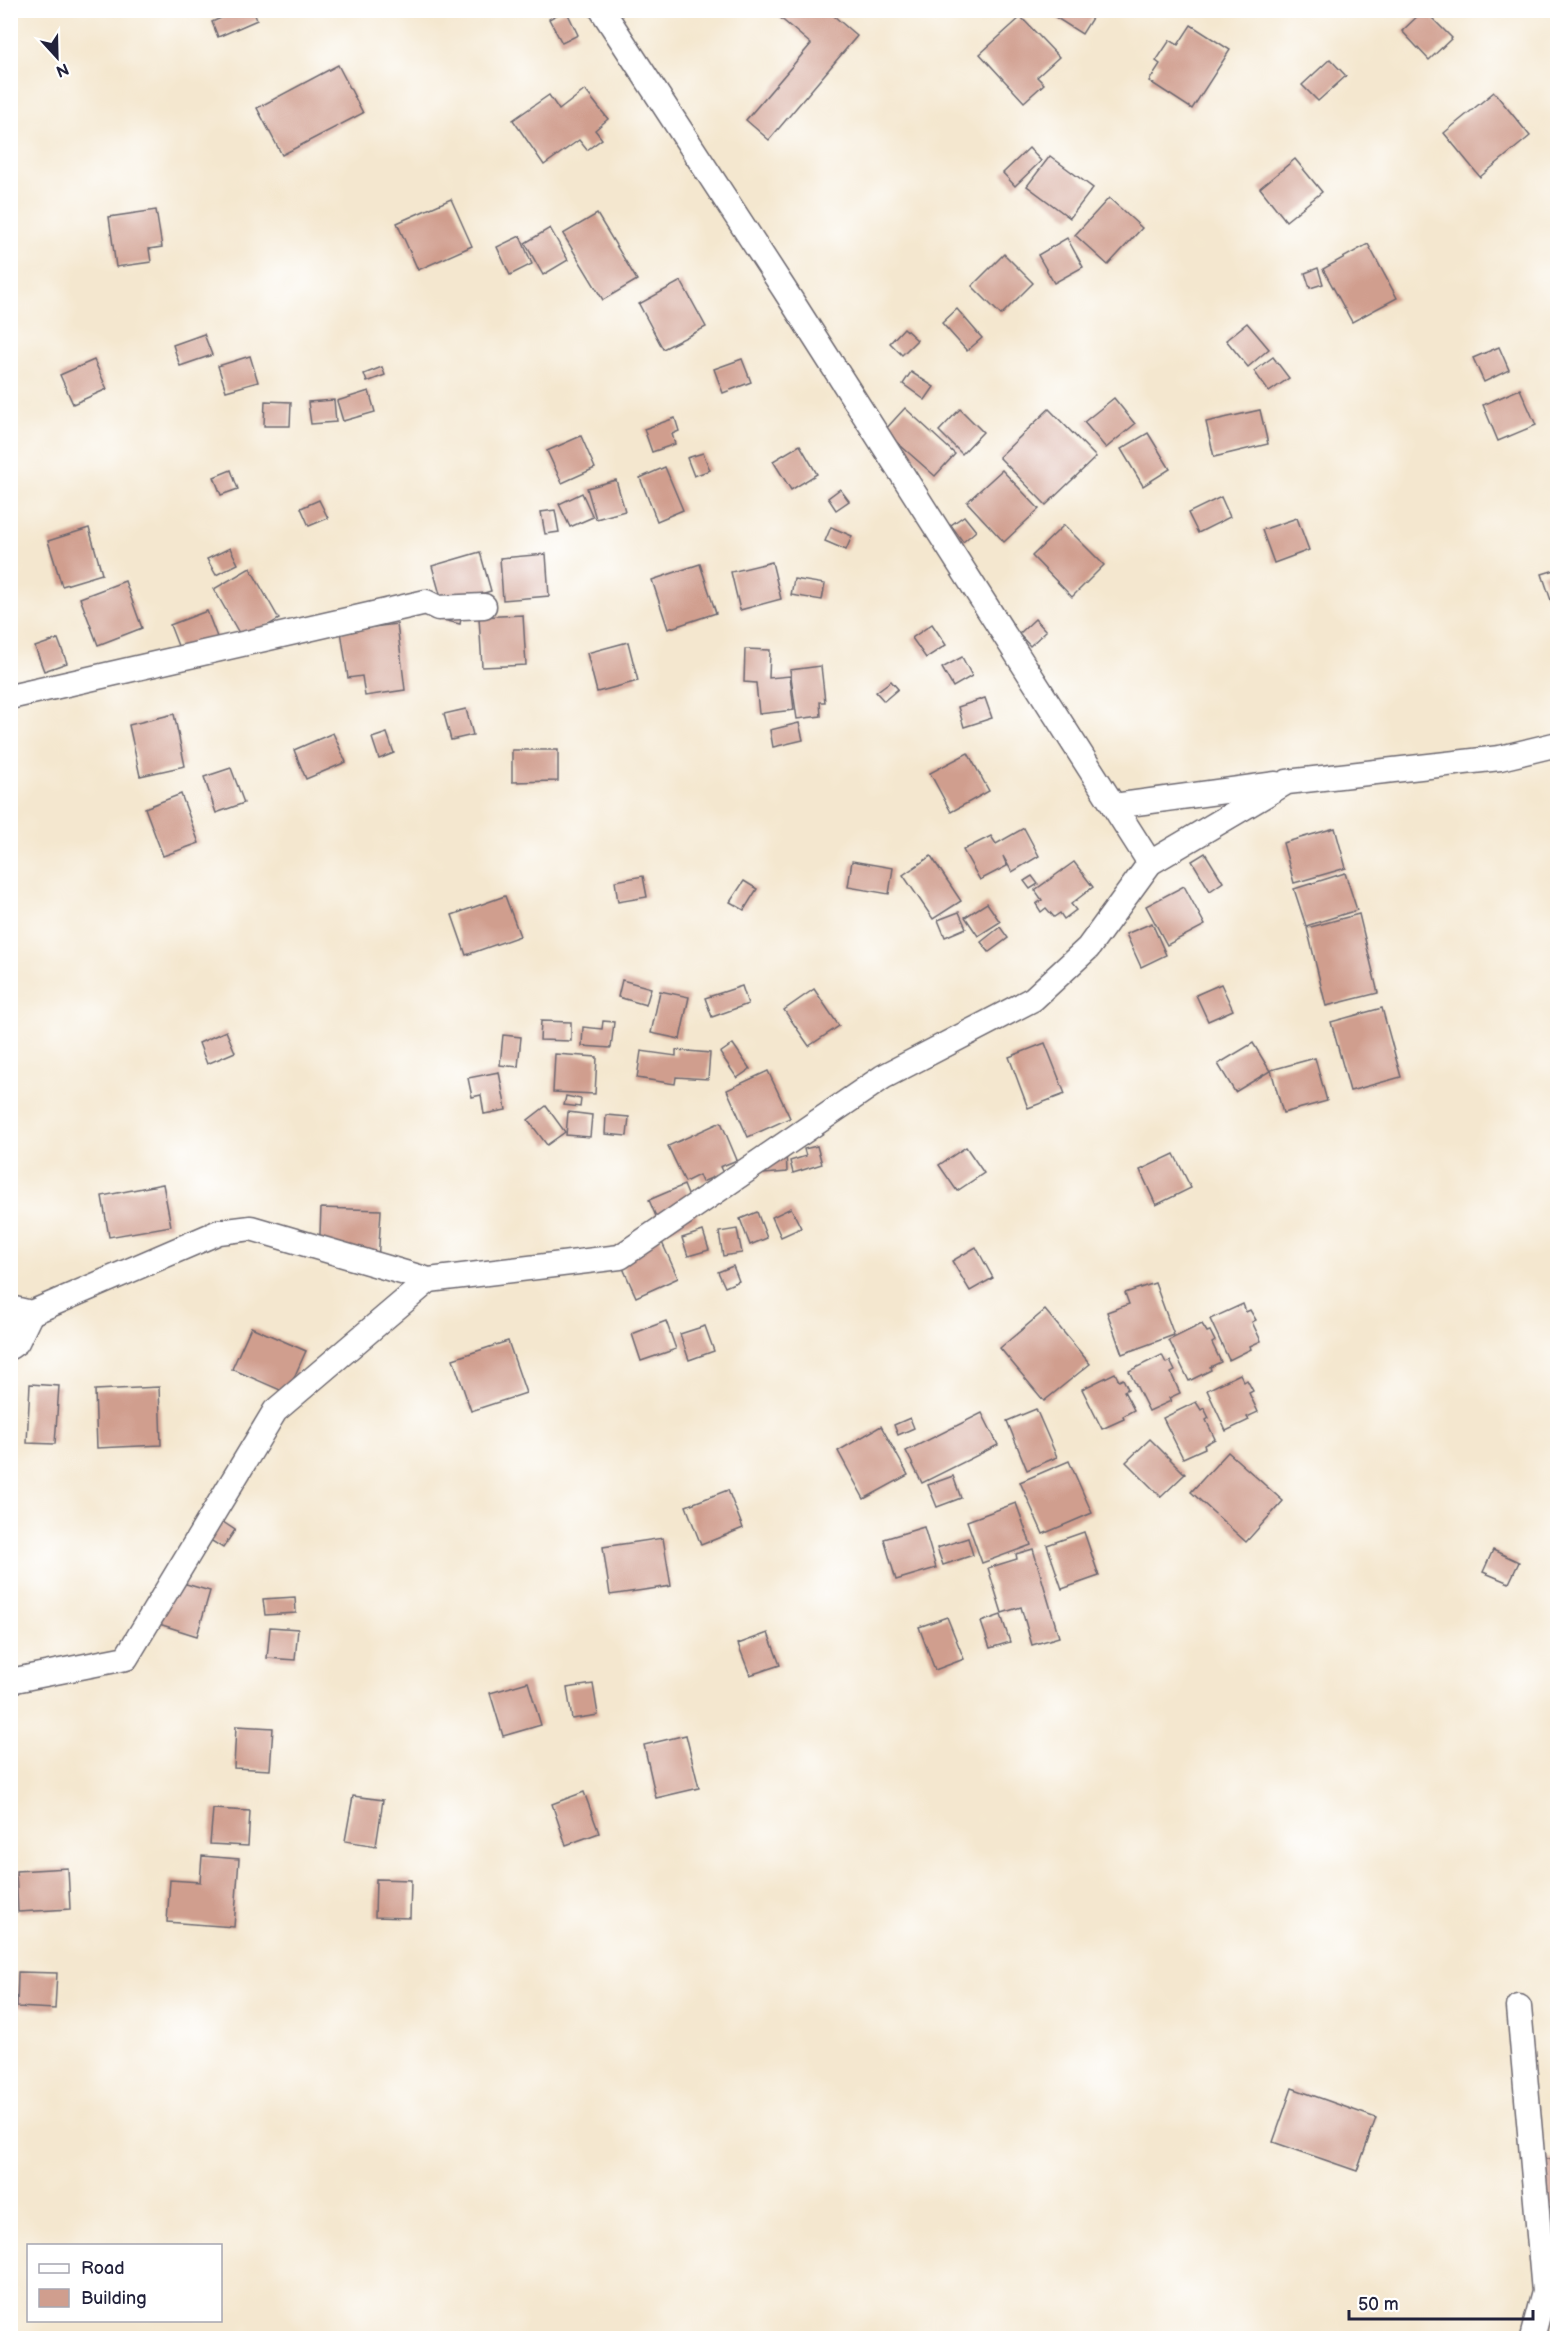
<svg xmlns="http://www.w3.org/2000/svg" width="1568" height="2349" font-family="'Balsamiq Sans',sans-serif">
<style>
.building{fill:#d09e8e}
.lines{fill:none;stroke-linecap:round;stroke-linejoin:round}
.minor-casing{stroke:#6c676f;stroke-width:27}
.minor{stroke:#fff;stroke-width:24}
</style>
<rect width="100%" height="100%" fill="#fff"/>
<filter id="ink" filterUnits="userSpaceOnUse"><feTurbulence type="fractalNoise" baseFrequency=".0167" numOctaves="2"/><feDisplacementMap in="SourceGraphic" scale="12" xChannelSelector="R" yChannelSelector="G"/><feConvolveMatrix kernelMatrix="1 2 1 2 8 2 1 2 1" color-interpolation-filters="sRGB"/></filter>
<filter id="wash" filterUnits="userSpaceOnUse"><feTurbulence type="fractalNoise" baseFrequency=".008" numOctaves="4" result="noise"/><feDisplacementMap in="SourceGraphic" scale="24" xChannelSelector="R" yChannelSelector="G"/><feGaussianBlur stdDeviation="1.35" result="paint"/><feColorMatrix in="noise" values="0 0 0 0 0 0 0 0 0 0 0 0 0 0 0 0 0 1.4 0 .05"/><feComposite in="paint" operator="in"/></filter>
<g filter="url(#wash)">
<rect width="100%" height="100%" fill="#f4e7cf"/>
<g id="blocks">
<g class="building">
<path d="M 239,10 L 253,10 L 257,20 L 218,37 L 212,22 Z"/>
<path d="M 566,10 L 578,35 L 562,43 L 549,19 Z"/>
<path d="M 771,10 L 827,10 L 857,36 L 769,140 L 746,120 L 811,44 Z"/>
<path d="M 1044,10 L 1097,10 L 1082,34 Z"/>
<path d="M 1424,10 L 1452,38 L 1429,60 L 1402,31 Z"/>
<path d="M 1021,17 L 1059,57 L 1037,77 L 1044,84 L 1024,102 L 980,54 Z"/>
<path d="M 1191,25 L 1230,50 L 1192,109 L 1149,81 L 1160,64 L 1156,61 L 1170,40 L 1178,45 Z"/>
<path d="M 1330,59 L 1346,76 L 1318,101 L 1302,85 Z"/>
<path d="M 338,65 L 363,113 L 282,155 L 257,108 Z"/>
<path d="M 585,90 L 608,119 L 595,130 L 602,139 L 587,150 L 579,140 L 544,165 L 513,120 L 549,95 L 559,110 Z"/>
<path d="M 1494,92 L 1530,136 L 1480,177 L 1444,133 Z"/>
<path d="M 1029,148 L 1041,161 L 1015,186 L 1003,173 Z"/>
<path d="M 1050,156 L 1093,188 L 1070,218 L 1027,186 Z"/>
<path d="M 1295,159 L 1322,192 L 1286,221 L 1260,188 Z"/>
<path d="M 1109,198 L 1142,228 L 1108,265 L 1075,235 Z"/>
<path d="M 451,199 L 472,246 L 418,270 L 397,223 Z"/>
<path d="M 156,210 L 162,247 L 149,249 L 151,262 L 116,267 L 109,217 Z"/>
<path d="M 597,214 L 637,280 L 603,300 L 563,234 Z"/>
<path d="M 550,228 L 568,260 L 543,275 L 525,243 Z"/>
<path d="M 520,236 L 532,264 L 510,275 L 497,247 Z"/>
<path d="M 1067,238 L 1083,267 L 1054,283 L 1038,255 Z"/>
<path d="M 1368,244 L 1397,298 L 1352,322 L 1323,269 Z"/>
<path d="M 1004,254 L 1033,283 L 1001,315 L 972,286 Z"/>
<path d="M 1318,268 L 1323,284 L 1310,288 L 1305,273 Z"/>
<path d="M 681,281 L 706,327 L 663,349 L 639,304 Z"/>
<path d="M 957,309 L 982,338 L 967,351 L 942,323 Z"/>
<path d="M 1247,323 L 1269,349 L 1248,367 L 1226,340 Z"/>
<path d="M 904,328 L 917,340 L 902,355 L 890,343 Z"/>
<path d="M 204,334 L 212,355 L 180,366 L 173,345 Z"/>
<path d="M 1499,347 L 1509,370 L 1484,382 L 1473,358 Z"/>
<path d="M 250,356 L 258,382 L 226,391 L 218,366 Z"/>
<path d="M 1273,357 L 1289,378 L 1269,392 L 1254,371 Z"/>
<path d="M 742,359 L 751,382 L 723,393 L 714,369 Z"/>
<path d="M 94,360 L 107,389 L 73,404 L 60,375 Z"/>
<path d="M 382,367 L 385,375 L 367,382 L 364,374 Z"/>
<path d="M 911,372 L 934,387 L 925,400 L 903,384 Z"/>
<path d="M 1520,389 L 1536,425 L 1498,441 L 1483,405 Z"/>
<path d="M 369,391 L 375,412 L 343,421 L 337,401 Z"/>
<path d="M 1114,398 L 1135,424 L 1106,448 L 1084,422 Z"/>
<path d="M 334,400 L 336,422 L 311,424 L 308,402 Z"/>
<path d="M 265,401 L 291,402 L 290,426 L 264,426 Z"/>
<path d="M 905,408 L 955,454 L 935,476 L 884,431 Z"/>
<path d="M 960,409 L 983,432 L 962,454 L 939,431 Z"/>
<path d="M 1049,409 L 1096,457 L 1046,505 L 999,457 Z"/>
<path d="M 1260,410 L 1268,444 L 1214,457 L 1206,422 Z"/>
<path d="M 675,418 L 679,431 L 672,434 L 675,444 L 652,452 L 644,429 Z"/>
<path d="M 1148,433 L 1170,469 L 1143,486 L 1121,449 Z"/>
<path d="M 581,436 L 595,468 L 562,483 L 547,451 Z"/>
<path d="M 800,445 L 817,474 L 791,490 L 773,461 Z"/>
<path d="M 703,453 L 710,470 L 694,476 L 687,458 Z"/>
<path d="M 665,467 L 683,510 L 657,521 L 640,478 Z"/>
<path d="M 231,470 L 238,489 L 221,495 L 214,477 Z"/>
<path d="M 1002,470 L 1039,509 L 1004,542 L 967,502 Z"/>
<path d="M 616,480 L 625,511 L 596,519 L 587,488 Z"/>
<path d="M 840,489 L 849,501 L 836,510 L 828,498 Z"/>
<path d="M 582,493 L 593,517 L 570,527 L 559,504 Z"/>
<path d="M 1221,497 L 1230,517 L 1198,533 L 1188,513 Z"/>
<path d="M 319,500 L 328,518 L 309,526 L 301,508 Z"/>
<path d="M 555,510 L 559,532 L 545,534 L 541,512 Z"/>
<path d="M 964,516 L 976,531 L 963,542 L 951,525 Z"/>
<path d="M 1297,518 L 1309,550 L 1274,563 L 1262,530 Z"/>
<path d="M 1064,525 L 1104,565 L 1072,597 L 1032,556 Z"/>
<path d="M 831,527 L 852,536 L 846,550 L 825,541 Z"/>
<path d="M 89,528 L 102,574 L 62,586 L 48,541 Z"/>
<path d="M 230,548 L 238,564 L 216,575 L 207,559 Z"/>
<path d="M 480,552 L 491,591 L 453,602 L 464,604 L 460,624 L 443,620 L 446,604 L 443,605 L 432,566 Z"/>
<path d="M 546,554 L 549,596 L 503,600 L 500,558 Z"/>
<path d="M 772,562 L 781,599 L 740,610 L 731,572 Z"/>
<path d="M 700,564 L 716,613 L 668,629 L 652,580 Z"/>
<path d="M 250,568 L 279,619 L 243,640 L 214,589 Z"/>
<path d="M 1558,569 L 1558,618 L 1557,618 L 1542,574 Z"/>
<path d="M 794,579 L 825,584 L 822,600 L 791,595 Z"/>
<path d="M 125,581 L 142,628 L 98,645 L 80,598 Z"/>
<path d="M 207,611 L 222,650 L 185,664 L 170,625 Z"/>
<path d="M 523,615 L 526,665 L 482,667 L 479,617 Z"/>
<path d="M 1035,619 L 1046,631 L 1030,646 L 1019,634 Z"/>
<path d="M 397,624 L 405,690 L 365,696 L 362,676 L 348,678 L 341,631 Z"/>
<path d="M 932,624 L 946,645 L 926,658 L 912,638 Z"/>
<path d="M 58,639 L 67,663 L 44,671 L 35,647 Z"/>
<path d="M 628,642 L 638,681 L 597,692 L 587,653 Z"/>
<path d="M 745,649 L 770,650 L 769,678 L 790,676 L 794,710 L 759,714 L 756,683 L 744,682 Z"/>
<path d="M 962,657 L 972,676 L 953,687 L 942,668 Z"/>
<path d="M 821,666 L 825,702 L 820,702 L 821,716 L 797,719 L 790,670 Z"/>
<path d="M 891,681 L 898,689 L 884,701 L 876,692 Z"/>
<path d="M 985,698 L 992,718 L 964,727 L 958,707 Z"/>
<path d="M 466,709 L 473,735 L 451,740 L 444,714 Z"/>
<path d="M 174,714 L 185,766 L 140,776 L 129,725 Z"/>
<path d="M 799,723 L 803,740 L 773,747 L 770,730 Z"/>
<path d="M 333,733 L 346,762 L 306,779 L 294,750 Z"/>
<path d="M 387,733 L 394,753 L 379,759 L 372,738 Z"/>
<path d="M 512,750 L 558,750 L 558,781 L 512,782 Z"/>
<path d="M 968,753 L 989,791 L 951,812 L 930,773 Z"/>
<path d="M 231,768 L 244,803 L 216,813 L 204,777 Z"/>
<path d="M 181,794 L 199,843 L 163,856 L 145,808 Z"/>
<path d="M 1024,828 L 1039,856 L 1012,872 L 1003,856 L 1007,866 L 980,880 L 963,850 L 991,836 L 996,844 Z"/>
<path d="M 1335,828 L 1346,868 L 1294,883 L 1283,843 Z"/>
<path d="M 1205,853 L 1223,882 L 1210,891 L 1192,861 Z"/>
<path d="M 931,856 L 961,901 L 933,919 L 903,875 Z"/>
<path d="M 852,861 L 893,868 L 889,894 L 848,887 Z"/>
<path d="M 1074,862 L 1093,887 L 1071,904 L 1076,910 L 1064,919 L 1060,913 L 1054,917 L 1046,908 L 1041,912 L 1036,904 L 1042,900 L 1035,890 Z"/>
<path d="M 1345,873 L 1357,910 L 1306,926 L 1294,889 Z"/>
<path d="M 643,876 L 647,897 L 618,902 L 615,881 Z"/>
<path d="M 1032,876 L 1038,884 L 1030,889 L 1024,881 Z"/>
<path d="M 744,881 L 757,889 L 744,910 L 730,902 Z"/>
<path d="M 1184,886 L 1205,925 L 1167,945 L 1146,906 Z"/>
<path d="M 505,896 L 520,936 L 466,955 L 452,915 Z"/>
<path d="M 987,903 L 1000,922 L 978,936 L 965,917 Z"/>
<path d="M 959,912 L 966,928 L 945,937 L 938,920 Z"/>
<path d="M 1359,914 L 1378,993 L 1326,1006 L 1307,928 Z"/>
<path d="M 1152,923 L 1166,955 L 1141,967 L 1126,934 Z"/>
<path d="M 1000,927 L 1008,938 L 989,952 L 981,942 Z"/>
<path d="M 622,980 L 651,988 L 646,1005 L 618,997 Z"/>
<path d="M 1221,984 L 1233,1010 L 1208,1021 L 1196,995 Z"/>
<path d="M 742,986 L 748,1004 L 712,1017 L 705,998 Z"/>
<path d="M 814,989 L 839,1026 L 809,1046 L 784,1010 Z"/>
<path d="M 660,991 L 689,997 L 680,1039 L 651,1033 Z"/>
<path d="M 1382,1008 L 1401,1077 L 1350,1091 L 1331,1022 Z"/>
<path d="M 541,1021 L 571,1022 L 571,1041 L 540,1040 Z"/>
<path d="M 603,1021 L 614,1022 L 611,1048 L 582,1046 L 583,1027 L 602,1029 Z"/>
<path d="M 226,1031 L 235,1052 L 207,1064 L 199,1043 Z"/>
<path d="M 503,1035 L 521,1037 L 518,1067 L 500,1065 Z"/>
<path d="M 1045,1043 L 1065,1094 L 1028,1108 L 1009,1057 Z"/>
<path d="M 1253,1043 L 1270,1071 L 1235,1092 L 1218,1064 Z"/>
<path d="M 733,1044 L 750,1069 L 737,1078 L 720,1053 Z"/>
<path d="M 676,1050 L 710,1053 L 708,1079 L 676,1077 L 675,1084 L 637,1078 L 641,1051 L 676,1056 Z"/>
<path d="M 555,1054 L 597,1057 L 595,1094 L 553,1092 Z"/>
<path d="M 1315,1058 L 1327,1101 L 1283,1113 L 1271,1070 Z"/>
<path d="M 768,1071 L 790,1118 L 748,1137 L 727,1090 Z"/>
<path d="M 499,1072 L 506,1110 L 484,1114 L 481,1095 L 472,1097 L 468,1078 Z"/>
<path d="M 566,1096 L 581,1099 L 580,1107 L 564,1105 Z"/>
<path d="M 546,1106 L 565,1132 L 547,1145 L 528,1120 Z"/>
<path d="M 568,1112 L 592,1115 L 590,1137 L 566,1135 Z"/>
<path d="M 606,1115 L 629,1117 L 627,1136 L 605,1134 Z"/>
<path d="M 721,1122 L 737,1160 L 720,1167 L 723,1173 L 702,1182 L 699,1175 L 685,1182 L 668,1146 Z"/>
<path d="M 817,1146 L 822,1164 L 793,1173 L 790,1161 L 806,1156 L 804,1149 Z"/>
<path d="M 966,1147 L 984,1173 L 957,1191 L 939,1165 Z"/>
<path d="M 786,1150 L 787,1172 L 764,1174 L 762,1152 Z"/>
<path d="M 1174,1154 L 1191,1188 L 1156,1205 L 1140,1170 Z"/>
<path d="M 1556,1165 L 1558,1165 L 1558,1207 L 1551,1206 Z"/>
<path d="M 163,1184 L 171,1226 L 109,1237 L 102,1196 Z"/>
<path d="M 684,1185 L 698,1219 L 663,1233 L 649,1200 Z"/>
<path d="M 321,1208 L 381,1210 L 378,1263 L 319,1260 Z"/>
<path d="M 791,1208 L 801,1228 L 781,1237 L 772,1217 Z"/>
<path d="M 757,1212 L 767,1238 L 750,1245 L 740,1219 Z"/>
<path d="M 656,1229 L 678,1278 L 636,1297 L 614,1248 Z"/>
<path d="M 737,1229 L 742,1253 L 723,1256 L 719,1232 Z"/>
<path d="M 703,1231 L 709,1250 L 688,1256 L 682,1238 Z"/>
<path d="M 976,1247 L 993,1278 L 970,1291 L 952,1261 Z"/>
<path d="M 733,1266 L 739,1281 L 725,1287 L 718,1272 Z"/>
<path d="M 1155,1283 L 1174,1335 L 1122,1354 L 1107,1312 L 1129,1304 L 1125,1293 Z"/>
<path d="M 1243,1304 L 1246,1312 L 1250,1310 L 1256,1320 L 1252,1322 L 1261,1341 L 1250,1346 L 1251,1349 L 1229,1360 L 1210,1319 Z"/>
<path d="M 1045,1310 L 1090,1364 L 1044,1401 L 1000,1348 Z"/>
<path d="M 666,1321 L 676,1349 L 641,1361 L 632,1334 Z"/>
<path d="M 1202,1324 L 1207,1332 L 1210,1331 L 1215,1341 L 1212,1343 L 1221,1362 L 1210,1367 L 1211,1370 L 1189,1381 L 1169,1340 Z"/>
<path d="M 705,1326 L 714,1351 L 689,1360 L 680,1334 Z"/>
<path d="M 251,1327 L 306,1351 L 287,1393 L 232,1369 Z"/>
<path d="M 508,1341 L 526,1393 L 471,1411 L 453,1359 Z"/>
<path d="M 1162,1355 L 1166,1363 L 1170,1361 L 1175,1371 L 1171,1373 L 1180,1393 L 1169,1398 L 1171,1401 L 1149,1411 L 1129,1371 Z"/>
<path d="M 1115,1373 L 1119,1381 L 1123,1379 L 1128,1389 L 1124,1391 L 1134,1410 L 1123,1416 L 1124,1419 L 1102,1429 L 1082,1389 Z"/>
<path d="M 1240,1374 L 1244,1382 L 1247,1380 L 1253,1391 L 1249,1393 L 1258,1412 L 1247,1417 L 1249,1420 L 1226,1431 L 1207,1390 Z"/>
<path d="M 30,1384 L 59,1386 L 55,1444 L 27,1443 Z"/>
<path d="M 159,1387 L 161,1445 L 97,1448 L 95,1390 Z"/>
<path d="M 1196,1402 L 1201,1410 L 1204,1408 L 1209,1418 L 1206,1420 L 1215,1439 L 1204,1445 L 1205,1448 L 1183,1458 L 1163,1418 Z"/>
<path d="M 1036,1409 L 1057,1457 L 1027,1470 L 1007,1421 Z"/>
<path d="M 982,1413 L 998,1445 L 922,1483 L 906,1451 Z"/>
<path d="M 910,1418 L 914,1428 L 898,1435 L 894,1425 Z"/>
<path d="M 881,1426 L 908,1475 L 864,1499 L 838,1451 Z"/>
<path d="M 1150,1439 L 1185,1474 L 1161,1497 L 1126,1462 Z"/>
<path d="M 1228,1452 L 1283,1501 L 1246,1542 L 1191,1492 Z"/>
<path d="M 1069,1461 L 1092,1513 L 1043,1534 L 1020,1482 Z"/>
<path d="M 953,1476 L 961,1498 L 937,1507 L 928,1485 Z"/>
<path d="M 728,1490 L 743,1528 L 701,1545 L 686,1506 Z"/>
<path d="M 1016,1503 L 1031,1545 L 982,1563 L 967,1521 Z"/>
<path d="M 211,1514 L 235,1530 L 223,1548 L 199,1533 Z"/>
<path d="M 924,1527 L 936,1568 L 896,1580 L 884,1539 Z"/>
<path d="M 1084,1532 L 1099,1576 L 1062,1589 L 1047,1545 Z"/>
<path d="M 663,1538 L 671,1586 L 610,1595 L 603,1547 Z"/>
<path d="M 968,1538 L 973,1555 L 943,1565 L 937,1548 Z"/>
<path d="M 1033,1549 L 1059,1637 L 1032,1645 L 1021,1607 L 1002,1613 L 988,1568 L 1017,1559 L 1016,1554 Z"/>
<path d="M 1493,1550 L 1519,1562 L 1509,1583 L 1483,1572 Z"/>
<path d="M 169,1579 L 210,1591 L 197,1636 L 156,1623 Z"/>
<path d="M 295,1597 L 296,1613 L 265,1615 L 263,1599 Z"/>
<path d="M 1001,1615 L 1010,1642 L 990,1648 L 981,1622 Z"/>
<path d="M 947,1617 L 964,1659 L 935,1670 L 919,1627 Z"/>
<path d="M 270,1627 L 298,1629 L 295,1660 L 267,1658 Z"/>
<path d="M 768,1633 L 780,1665 L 750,1675 L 738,1644 Z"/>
<path d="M 528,1682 L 541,1725 L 503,1736 L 490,1693 Z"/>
<path d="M 593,1684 L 598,1715 L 572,1719 L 567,1688 Z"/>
<path d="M 236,1726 L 273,1728 L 270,1770 L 234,1768 Z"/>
<path d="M 686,1735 L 699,1788 L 656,1798 L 644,1745 Z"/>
<path d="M 584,1792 L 599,1833 L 566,1845 L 552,1804 Z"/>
<path d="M 353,1796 L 383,1800 L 376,1846 L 345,1841 Z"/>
<path d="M 213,1809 L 250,1811 L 248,1846 L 210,1844 Z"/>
<path d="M 202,1856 L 239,1859 L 234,1927 L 167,1922 L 170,1880 L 200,1882 Z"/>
<path d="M 68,1868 L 70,1909 L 18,1912 L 16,1871 Z"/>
<path d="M 376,1879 L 411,1880 L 410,1918 L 375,1917 Z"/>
<path d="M 18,1972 L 57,1973 L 55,2009 L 17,2007 Z"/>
<path d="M 1292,2088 L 1376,2118 L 1357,2171 L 1273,2142 Z"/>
<path d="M 1542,2159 L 1558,2159 L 1558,2207 L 1544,2207 Z"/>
</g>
</g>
</g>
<g filter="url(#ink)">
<use href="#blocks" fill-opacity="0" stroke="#6c676f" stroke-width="1.5"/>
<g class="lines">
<g class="minor-casing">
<g id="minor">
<path d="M 602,10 L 784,289 L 1150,863"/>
<path d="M 10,697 L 426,602 L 438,608 L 484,606"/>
<path d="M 1114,806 L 1276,784"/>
<path d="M 10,1308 L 31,1313 L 219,1232 L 251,1228 L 429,1280 L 620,1257 L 883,1077 L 1033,999 L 1088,948 L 1150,863 L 1287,782 L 1500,758 L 1558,744"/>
<path d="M 10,1347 L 17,1342 L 31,1313"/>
<path d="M 10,1681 L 126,1658 L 275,1411 L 429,1280"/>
<path d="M 1519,2007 L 1544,2292 L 1532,2338"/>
</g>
</g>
<use href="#minor" class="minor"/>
</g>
</g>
<rect width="1568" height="2349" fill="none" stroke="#fff" stroke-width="36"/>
<rect x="27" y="2244" width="195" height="78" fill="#ffffff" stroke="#a7a7b1" stroke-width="1.5"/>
<rect x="39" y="2264" width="30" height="9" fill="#ffffff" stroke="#a7a7b1" stroke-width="1.5"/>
<text x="81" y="2274" font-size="18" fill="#22223b">Road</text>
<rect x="39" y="2289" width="30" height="18" fill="#d09e8e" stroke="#a7a7b1" stroke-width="1.5"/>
<text x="81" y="2304" font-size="18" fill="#22223b">Building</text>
<g transform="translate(57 57) rotate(158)" stroke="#ffffff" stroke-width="4.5" paint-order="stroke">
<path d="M0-4.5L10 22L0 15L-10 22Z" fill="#22223b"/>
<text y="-9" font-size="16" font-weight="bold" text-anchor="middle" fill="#22223b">N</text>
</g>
<path d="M1349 2310v9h184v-9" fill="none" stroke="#22223b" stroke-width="3"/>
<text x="1358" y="2310" font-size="18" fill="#22223b" stroke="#ffffff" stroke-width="4.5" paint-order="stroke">50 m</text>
</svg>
